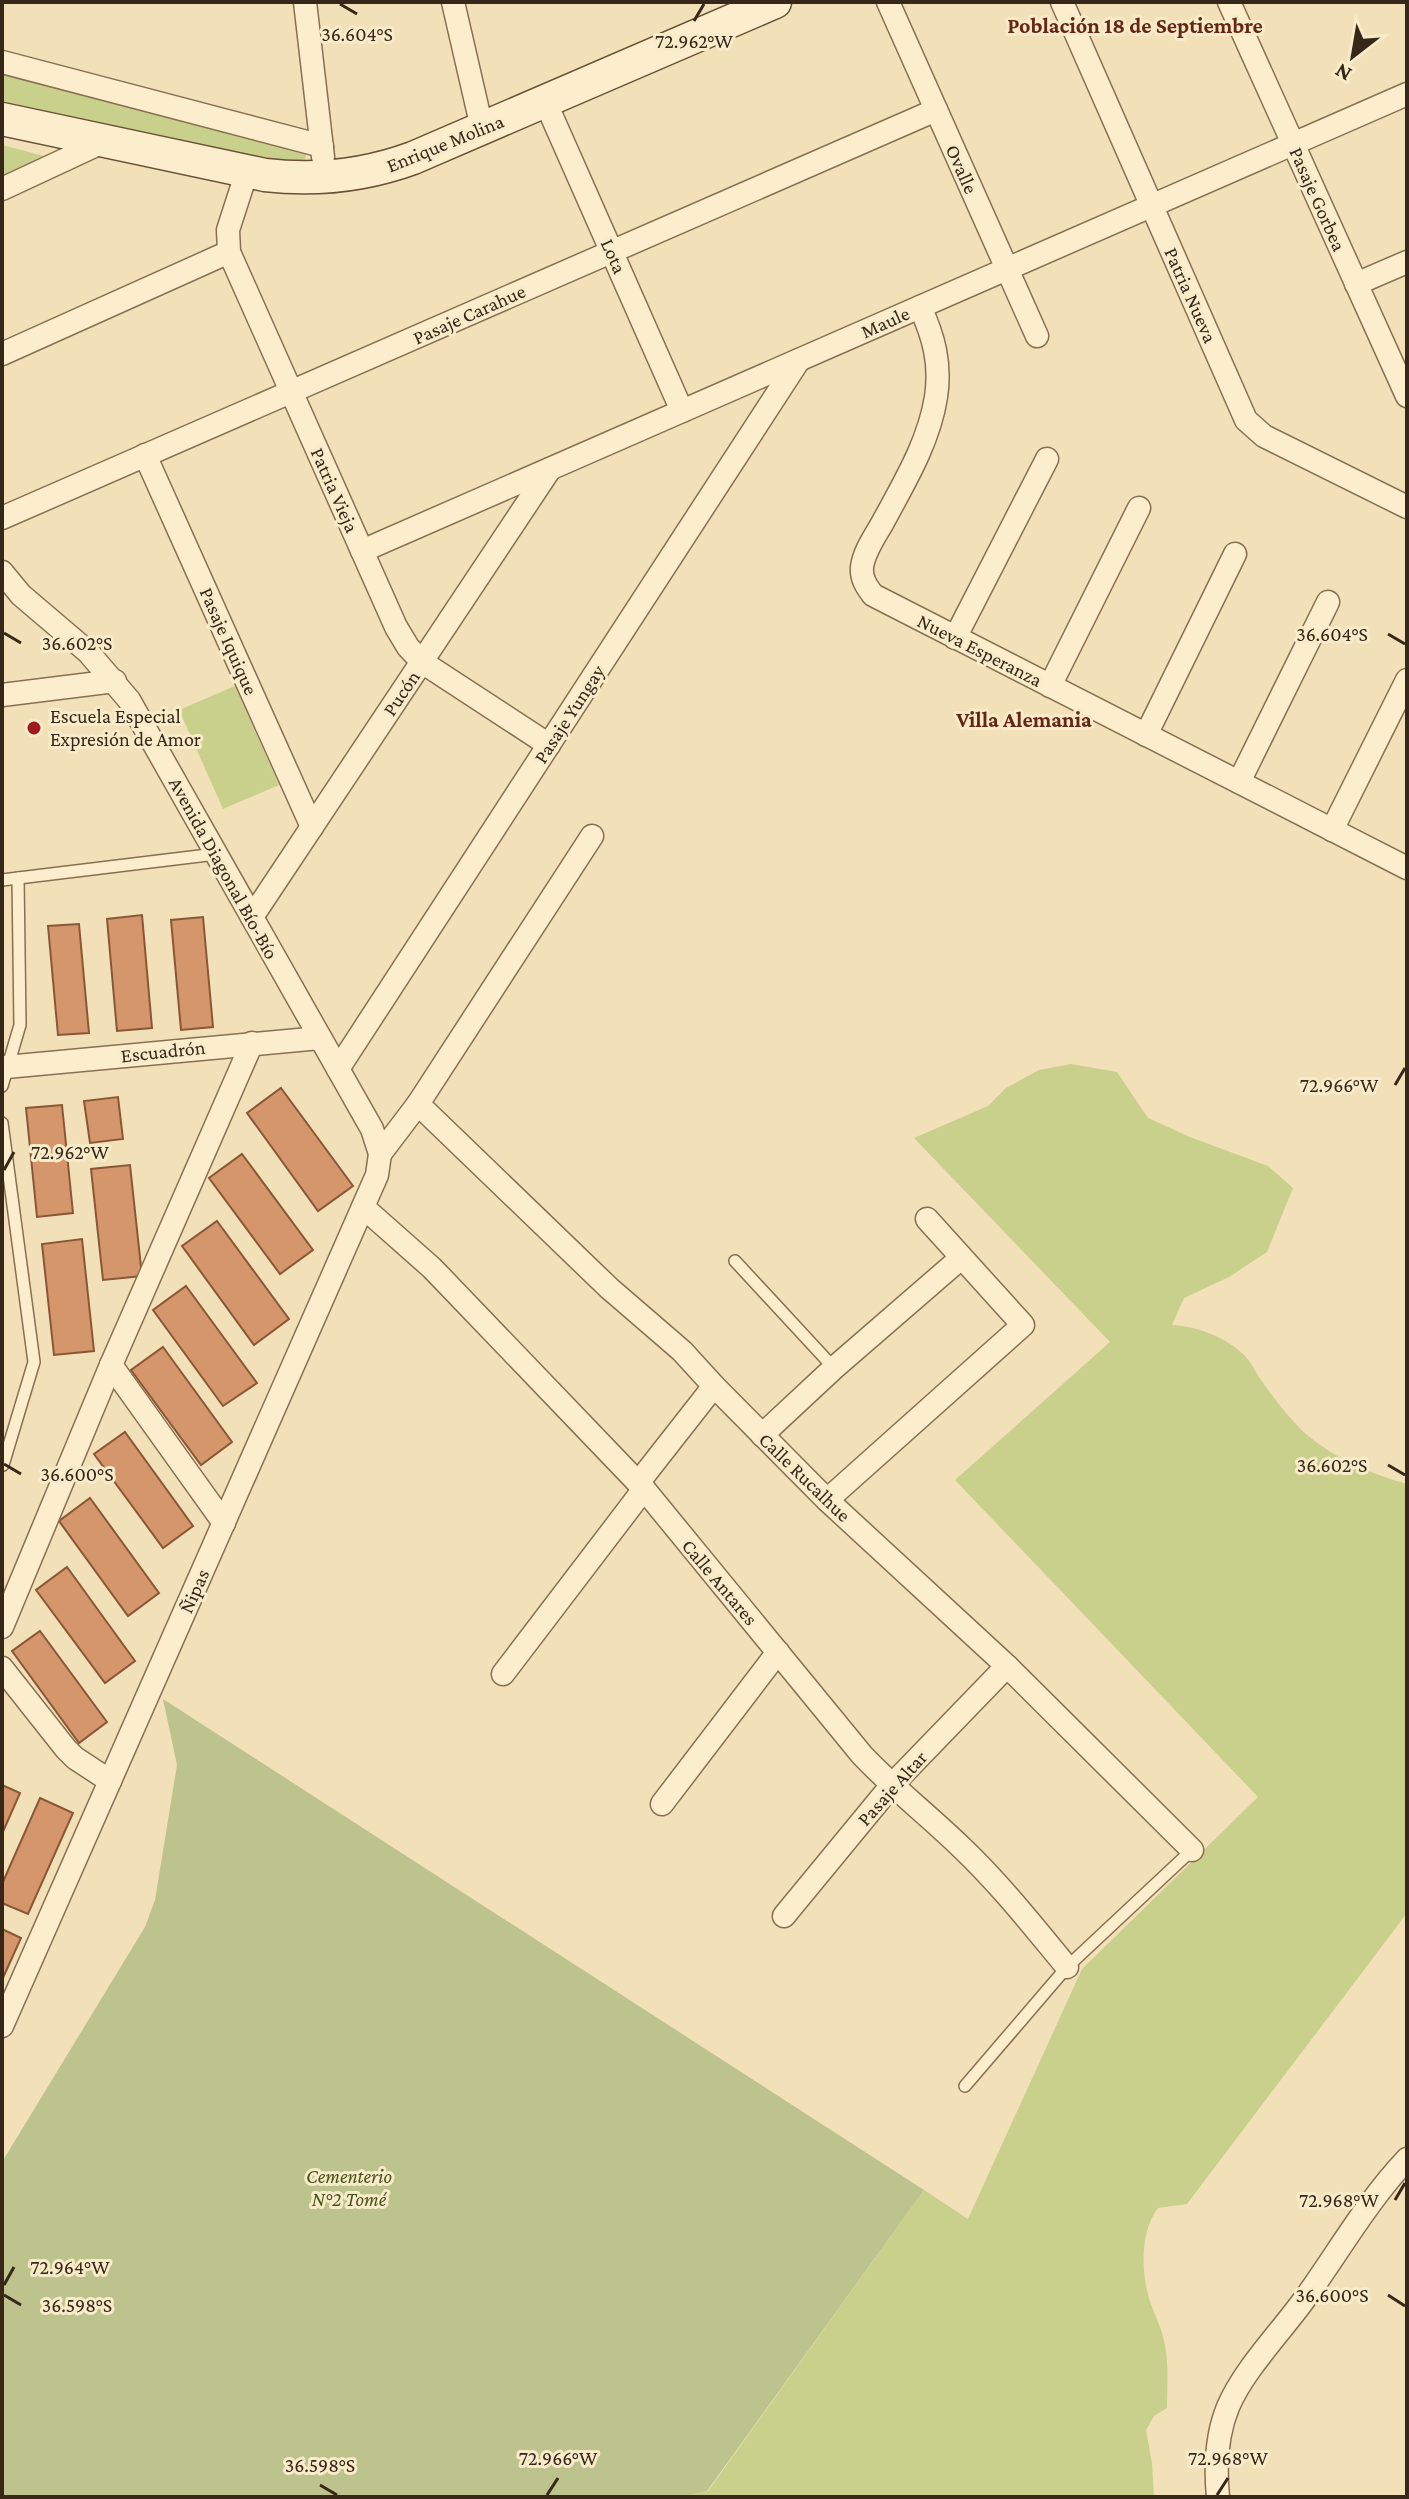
<svg xmlns="http://www.w3.org/2000/svg" width="1409" height="2499" font-family="'Crimson Pro',serif">
<style>
.green{fill:#c8d08c}
.cemetery{fill:#bdc38d}
.building{fill:#d4966a;stroke:#8a5736;stroke-width:2}
.lines{fill:none;stroke-linecap:round;stroke-linejoin:round}
.lane-casing{stroke:#896f52;stroke-width:14}
.street-casing{stroke:#896f52;stroke-width:25}
.secondary-casing{stroke:#6a5036;stroke-width:35}
.lane{stroke:#fceecc;stroke-width:11}
.street{stroke:#fceecc;stroke-width:22}
.secondary{stroke:#fceecc;stroke-width:32}
.ticks{fill:none;stroke:#362719;stroke-width:3}
.poi-dot{fill:#9d1d1e;stroke:#f8ebc9;stroke-width:3}
.labels{text-anchor:middle;stroke-width:6;stroke-linejoin:round;paint-order:stroke}
.street-label{font-size:20px;fill:#362719;stroke:#f8ebc9}
.poi-label{font-size:20px;fill:#362719;stroke:#f8ebc9;text-anchor:start}
.park-label{font-size:20px;font-style:italic;fill:#47551d;stroke:#f8ebc9}
.neighbourhood-label{font-size:22px;font-weight:bold;fill:#672514;stroke:#f8ebc9}
.ticks-label{font-size:20px;text-anchor:middle;fill:#362719;stroke:#f8ebc9;stroke-width:6;stroke-linejoin:round;paint-order:stroke}
</style>
<rect width="100%" height="100%" fill="#f2e0b8"/>
<g class="green">
<path d="M 2,68 L 307,148 L 304,167 L 290,167 L 2,104 Z"/>
<path d="M 2,145 L 48,157 L 2,178 Z"/>
<path d="M 235,686 L 279,785 L 223,809 L 179,710 Z"/>
<path d="M 1071,1064 L 1117,1072 L 1148,1118 L 1190,1137 L 1268,1166 L 1293,1188 L 1267,1252 L 1229,1277 L 1184,1298 L 1172,1325 C 1197,1326 1228,1338 1245,1356 C 1251,1362 1255,1371 1259,1377 C 1271,1395 1291,1421 1307,1435 C 1336,1459 1371,1474 1407,1484 L 1407,1913 L 1187,2204 L 1158,2208 C 1139,2233 1141,2276 1151,2304 C 1156,2318 1163,2331 1165,2346 C 1169,2366 1167,2388 1167,2408 L 1154,2416 L 1146,2430 L 1152,2463 L 1154,2497 L 681,2497 L 708,2491 L 924,2190 L 968,2219 L 1082,1969 L 1258,1797 L 955,1480 L 1110,1342 L 914,1138 L 988,1106 L 1006,1088 L 1039,1070 Z"/>
</g>
<path class="cemetery" d="M 163,1699 L 924,2190 L 707,2491 L 681,2497 L 9,2497 L 2,2494 L 2,2162 L 145,1927 L 155,1900 L 177,1765 Z"/>
<g class="building">
<path d="M 142,915 L 152,1028 L 117,1031 L 107,919 Z"/>
<path d="M 203,917 L 213,1027 L 181,1030 L 171,920 Z"/>
<path d="M 79,924 L 89,1033 L 58,1035 L 48,926 Z"/>
<path d="M 281,1088 L 353,1186 L 318,1211 L 247,1113 Z"/>
<path d="M 118,1097 L 123,1139 L 90,1143 L 84,1101 Z"/>
<path d="M 62,1105 L 73,1213 L 37,1217 L 26,1108 Z"/>
<path d="M 242,1154 L 313,1250 L 280,1274 L 209,1178 Z"/>
<path d="M 130,1165 L 142,1276 L 103,1280 L 91,1169 Z"/>
<path d="M 217,1221 L 289,1319 L 254,1345 L 182,1246 Z"/>
<path d="M 82,1239 L 94,1351 L 54,1355 L 42,1244 Z"/>
<path d="M 186,1286 L 257,1383 L 223,1406 L 153,1310 Z"/>
<path d="M 163,1347 L 232,1442 L 201,1465 L 131,1370 Z"/>
<path d="M 125,1432 L 193,1526 L 163,1548 L 94,1454 Z"/>
<path d="M 90,1498 L 159,1593 L 128,1616 L 59,1521 Z"/>
<path d="M 67,1567 L 135,1661 L 105,1683 L 36,1590 Z"/>
<path d="M 40,1631 L 107,1722 L 79,1743 L 12,1651 Z"/>
<path d="M 2,1785 L 20,1793 L 2,1834 Z"/>
<path d="M 40,1798 L 73,1813 L 28,1914 L 2,1903 L 2,1884 Z"/>
<path d="M 2,1929 L 21,1938 L 2,1980 Z"/>
</g>
<g class="lines">
<g class="lane-casing">
<g id="lane">
<path d="M 2,880 L 216,854"/>
<path d="M 2,1086 L 20,1025 L 18,878"/>
<path d="M 2,1123 L 34,1362 L 3,1465"/>
<path d="M 735,1261 L 834,1368"/>
<path d="M 965,2086 L 1067,1967 L 1192,1850"/>
</g>
</g>
<g class="street-casing">
<g id="street">
<path d="M 305,2 L 323,157"/>
<path d="M 453,2 L 482,128"/>
<path d="M 888,2 L 1037,336"/>
<path d="M 1062,2 L 1246,420 L 1264,436 L 1407,507"/>
<path d="M 1229,2 L 1407,396"/>
<path d="M 2,62 L 322,146"/>
<path d="M 545,101 L 682,411"/>
<path d="M 247,171 L 228,230 L 229,252 L 396,627 L 408,647 L 422,662 L 549,745"/>
<path d="M 2,189 L 105,141"/>
<path d="M 1356,284 L 1407,262"/>
<path d="M 920,307 C 934,337 941,364 936,397 C 929,442 904,483 883,522 C 876,535 864,551 862,567 C 861,578 866,586 873,595 L 1407,868"/>
<path d="M 2,354 L 229,252"/>
<path d="M 145,455 L 312,827"/>
<path d="M 2,518 L 936,110"/>
<path d="M 362,551 L 1407,94"/>
<path d="M 2,572 L 21,595 L 88,652 L 129,700 L 372,1129 L 380,1154 L 377,1175 L 2,2026"/>
<path d="M 955,638 L 1047,459"/>
<path d="M 1050,686 L 1139,508"/>
<path d="M 2,695 L 115,681"/>
<path d="M 1146,735 L 1235,554"/>
<path d="M 1239,782 L 1328,602"/>
<path d="M 1332,830 L 1407,680"/>
<path d="M 252,917 L 550,469"/>
<path d="M 6,1067 L 320,1038"/>
<path d="M 338,1069 L 799,360"/>
<path d="M 418,1104 L 609,1288 L 682,1351 L 714,1386 L 827,1500 L 1007,1666 L 1192,1850"/>
<path d="M 380,1154 L 418,1104 L 592,836"/>
<path d="M 363,1207 L 432,1268 L 644,1489 L 862,1755 C 893,1788 928,1815 961,1847 C 1000,1884 1033,1926 1067,1967"/>
<path d="M 111,1365 L 224,1523"/>
<path d="M 762,1435 L 834,1368 L 961,1258"/>
<path d="M 638,1483 L 714,1386"/>
<path d="M 827,1500 L 1023,1325 L 927,1219"/>
<path d="M 2,1627 L 111,1365 L 252,1043"/>
<path d="M 2,1668 L 66,1749 L 75,1758 L 110,1781"/>
<path d="M 503,1674 L 644,1489"/>
<path d="M 662,1804 L 778,1652"/>
<path d="M 784,1916 L 891,1786 L 1007,1666"/>
<path d="M 1218,2497 C 1215,2466 1216,2436 1228,2407 C 1244,2369 1282,2331 1306,2297 C 1339,2251 1368,2200 1407,2159"/>
</g>
</g>
<g class="secondary-casing">
<path id="secondary" d="M 2,119 L 265,175 C 316,181 364,176 413,158 L 775,2"/>
</g>
<use href="#lane" class="lane"/>
<use href="#street" class="street"/>
<use href="#secondary" class="secondary"/>
</g>
<path class="ticks" d="M 340,4 L 357,14M 694,21 L 704,4M 4,633 L 21,643M 1388,634 L 1405,644M 1395,1085 L 1405,1068M 4,1170 L 14,1152M 4,1464 L 21,1474M 1388,1465 L 1405,1475M 1395,2200 L 1405,2183M 4,2285 L 14,2267M 4,2295 L 21,2305M 1388,2295 L 1405,2306M 320,2485 L 337,2495M 547,2495 L 558,2478M 1217,2495 L 1228,2478"/>
<circle class="poi-dot" cx="34" cy="728" r="8"/>
<g class="labels">
<g class="street-label">
<text transform="translate(445 143) rotate(-22)" y="7">Enrique Molina</text>
<text transform="translate(962 169) rotate(66)" y="7">Ovalle</text>
<text transform="translate(1318 199) rotate(66)" y="7">Pasaje Gorbea</text>
<text transform="translate(614 256) rotate(66)" y="7">Lota</text>
<text transform="translate(1191 295) rotate(66)" y="7">Patria Nueva</text>
<text transform="translate(469 314) rotate(-24)" y="7">Pasaje Carahue</text>
<text transform="translate(885 322) rotate(-24)" y="7">Maule</text>
<text transform="translate(335 490) rotate(66)" y="7">Patria Vieja</text>
<text transform="translate(229 641) rotate(66)" y="7">Pasaje Iquique</text>
<text transform="translate(980 650) rotate(27)" y="7">Nueva Esperanza</text>
<text transform="translate(401 693) rotate(-56)" y="7">Pucón</text>
<text transform="translate(569 714) rotate(-57)" y="7">Pasaje Yungay</text>
<text transform="translate(224 868) rotate(61)" y="7">Avenida Diagonal Bío-Bío</text>
<text transform="translate(163 1051) rotate(-6)" y="7">Escuadrón</text>
<text transform="translate(805 1477) rotate(44)" y="7">Calle Rucalhue</text>
<text transform="translate(720 1582) rotate(50)" y="7">Calle Antares</text>
<text transform="translate(194 1591) rotate(-66)" y="7">Ñipas</text>
<text transform="translate(892 1788) rotate(-48)" y="7">Pasaje Altar</text>
</g>
<g class="poi-label">
<text x="50" y="723">Escuela Especial<tspan x="50" dy="23">Expresión de Amor</tspan></text>
</g>
<g class="park-label">
<text x="349" y="2183">Cementerio<tspan x="349" dy="23">N°2 Tomé</tspan></text>
</g>
<g class="neighbourhood-label">
<text x="1135" y="33">Población 18 de Septiembre</text>
<text x="1024" y="727">Villa Alemania</text>
</g>
</g>
<g class="ticks-label">
<text x="357" y="41">36.604°S</text>
<text x="694" y="48">72.962°W</text>
<text x="1332" y="641">36.604°S</text>
<text x="77" y="650">36.602°S</text>
<text x="1339" y="1092">72.966°W</text>
<text x="70" y="1159">72.962°W</text>
<text x="1332" y="1472">36.602°S</text>
<text x="77" y="1481">36.600°S</text>
<text x="1339" y="2207">72.968°W</text>
<text x="70" y="2274">72.964°W</text>
<text x="1332" y="2302">36.600°S</text>
<text x="77" y="2312">36.598°S</text>
<text x="558" y="2465">72.966°W</text>
<text x="1228" y="2465">72.968°W</text>
<text x="320" y="2472">36.598°S</text>
</g>
<rect width="1409" height="2499" fill="none" stroke="#362719" stroke-width="8"/>
<g transform="translate(1353 56) rotate(211)" stroke="#f8ebc9" stroke-width="6" paint-order="stroke">
<path d="M0-6L14 30L0 20L-14 30Z" fill="#362719"/>
<text y="-12" font-size="22" font-weight="bold" text-anchor="middle" fill="#362719">N</text>
</g>
</svg>
